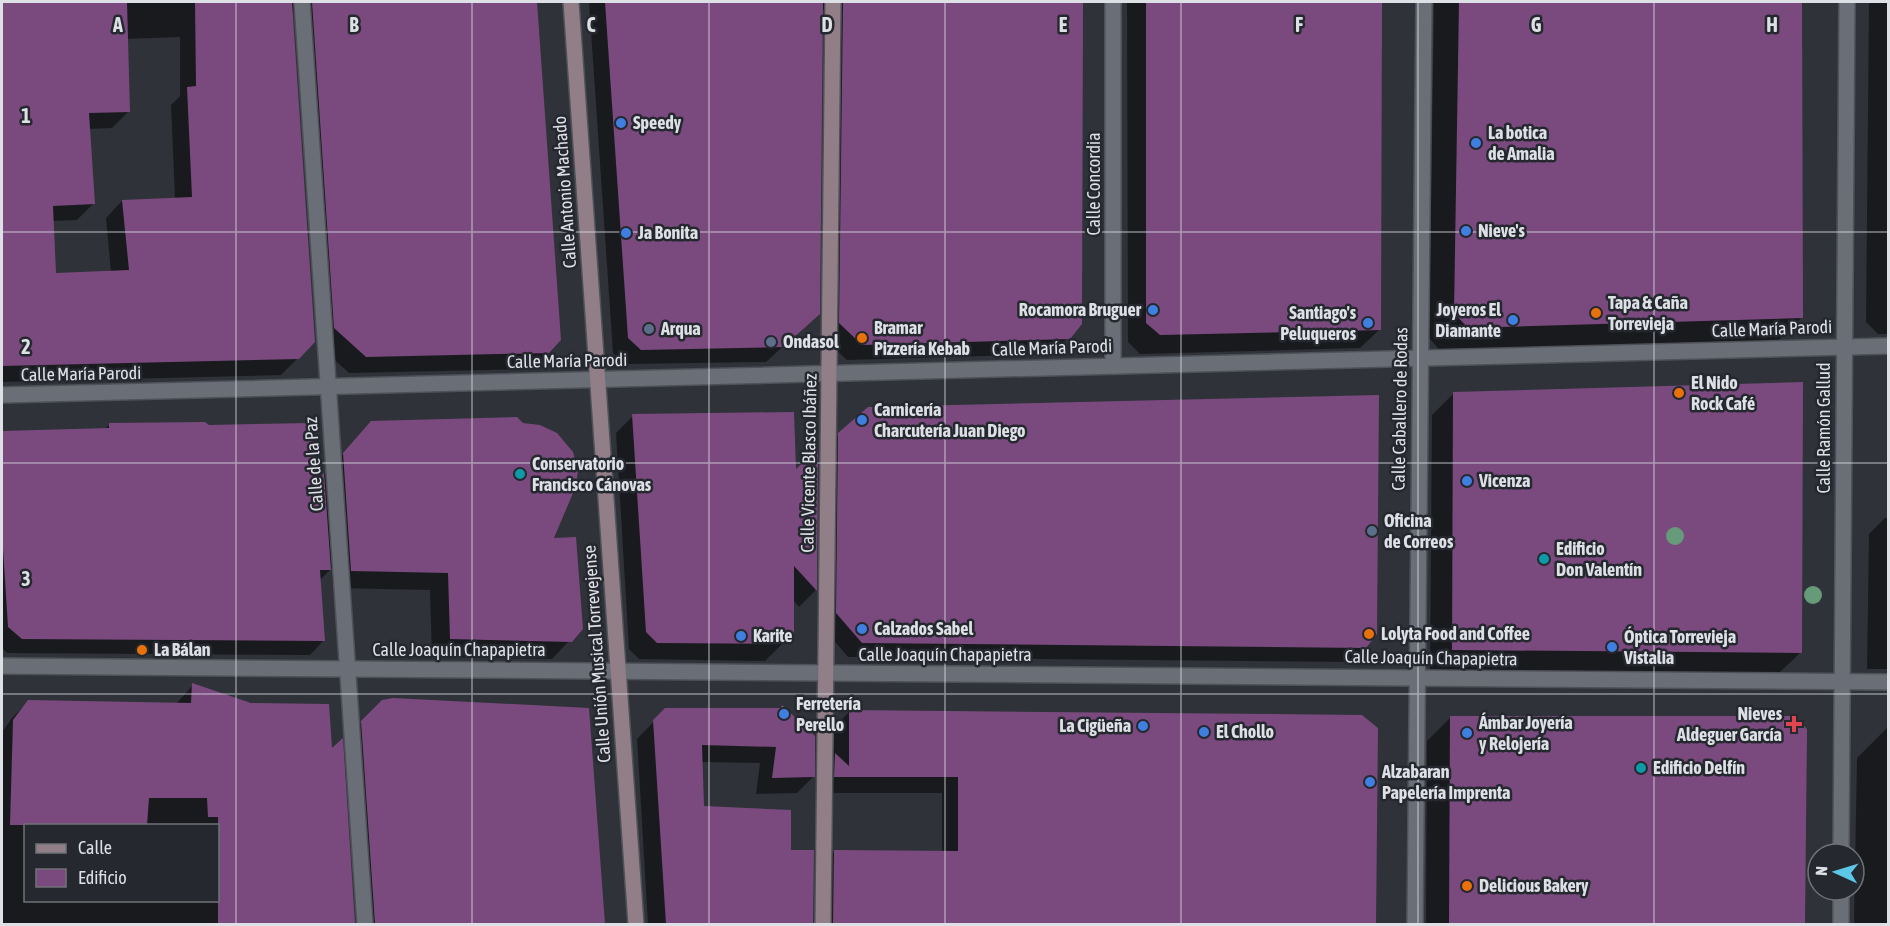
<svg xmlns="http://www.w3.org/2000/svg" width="1890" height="926" font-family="'Asap Condensed',sans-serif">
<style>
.shadow{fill:#0007;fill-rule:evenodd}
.building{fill:#7a4a7e}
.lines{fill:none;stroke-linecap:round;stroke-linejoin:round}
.street-casing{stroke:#4e5158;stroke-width:18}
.secondary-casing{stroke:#4e5158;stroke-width:18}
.street{stroke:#6a6e77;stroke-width:15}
.secondary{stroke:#917e87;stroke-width:15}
.tree{fill:#679a78}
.grid{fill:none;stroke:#dde0e4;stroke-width:1.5;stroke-opacity:0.55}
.shop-dot{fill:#3f7fe0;stroke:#25282f;stroke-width:2}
.food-dot{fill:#e8710a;stroke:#25282f;stroke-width:2}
.service-dot{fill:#5c6f8a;stroke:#25282f;stroke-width:2}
.culture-dot{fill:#0f9aa8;stroke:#25282f;stroke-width:2}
.health-dot{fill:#e0444e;stroke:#25282f;stroke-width:2}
.labels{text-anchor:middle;stroke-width:5;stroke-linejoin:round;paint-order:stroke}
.poi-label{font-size:18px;font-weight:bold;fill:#dde0e4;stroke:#25282f;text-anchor:start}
.street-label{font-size:18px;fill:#dde0e4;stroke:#25282f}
.grid-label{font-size:20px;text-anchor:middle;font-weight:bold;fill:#dde0e4;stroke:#25282f;stroke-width:5;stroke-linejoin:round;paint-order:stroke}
</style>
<rect width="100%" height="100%" fill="#2f3239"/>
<g class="shadow">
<path d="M 2,2 L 535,2 L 559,340 L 531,369 L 349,373 L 318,345 L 296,18 L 292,9 L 298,358 L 281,375 L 2,382 ZM 180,37 L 180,96 L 171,105 L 175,199 L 122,201 L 106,218 L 111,272 L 55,274 L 52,221 L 77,220 L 94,203 L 88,129 L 112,128 L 128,112 L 126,39 Z"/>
<path d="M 589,2 L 1081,2 L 1080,324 L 1053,354 L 847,360 L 824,339 L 828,18 L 822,7 L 802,329 L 766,362 L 625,364 L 613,353 Z"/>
<path d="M 1127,2 L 1381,2 L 1379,330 L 1360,348 L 1140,354 L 1128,342 Z"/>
<path d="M 1434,2 L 1801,2 L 1802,317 L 1776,343 L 1442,353 L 1429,338 Z"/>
<path d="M 1869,2 L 1888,2 L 1888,334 L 1878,334 L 1866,322 Z"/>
<path d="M 1454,393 L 1801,652 L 1778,674 L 1430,672 L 1432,415 Z"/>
<path d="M 633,416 L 794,472 L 817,453 L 815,591 L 799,607 L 793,600 L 792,634 L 765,661 L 639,659 L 629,649 L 616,433 Z"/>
<path d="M 372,422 L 552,540 L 570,640 L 552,659 L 432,657 L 430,590 L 333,588 L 332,568 L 320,580 L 324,640 L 310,655 L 7,653 L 2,648 L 2,432 L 105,429 L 109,425 L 314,486 Z"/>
<path d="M 839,434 L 1365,647 L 1350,662 L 848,657 L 823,628 L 825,448 Z"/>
<path d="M 1885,518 L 1888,518 L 1888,669 L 1867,669 L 1869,534 Z"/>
<path d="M 193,685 L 331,751 L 341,741 L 354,924 L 2,924 L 2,732 L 12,718 L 29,701 L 176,704 ZM 26,826 L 218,826 L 218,900 L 26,900 Z"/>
<path d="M 588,709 L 604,924 L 358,924 L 345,739 L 362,722 Z"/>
<path d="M 666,709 L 779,710 L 813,777 L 797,793 L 756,794 L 760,763 L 701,762 L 703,807 L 789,851 L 813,852 L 812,924 L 648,924 L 637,739 Z"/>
<path d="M 850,711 L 1376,728 L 1375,924 L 817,924 L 817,869 L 834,852 L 942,852 L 942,793 L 818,793 L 818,772 L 833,757 L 833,728 Z"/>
<path d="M 1450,718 L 1805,730 L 1805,924 L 1426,924 L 1427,741 Z"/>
<path d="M 1888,727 L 1888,924 L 1854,924 L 1857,758 Z"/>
</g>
<g class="building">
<path d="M 2,2 L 127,2 L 130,112 L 89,113 L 95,204 L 53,206 L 56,273 L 129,270 L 122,200 L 192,197 L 187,87 L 196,86 L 195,2 L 292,2 L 315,342 L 299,359 L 2,366 Z"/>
<path d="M 312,2 L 537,2 L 561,340 L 549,353 L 366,357 L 334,328 Z"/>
<path d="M 605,2 L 823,2 L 820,314 L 783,347 L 641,350 L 628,338 Z"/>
<path d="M 843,2 L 1083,2 L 1082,324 L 1070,339 L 862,345 L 839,323 Z"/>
<path d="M 1146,2 L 1382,2 L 1381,330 L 1160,335 L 1146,323 Z"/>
<path d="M 1459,2 L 1802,2 L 1803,318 L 1468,328 L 1454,313 Z"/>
<path d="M 1803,382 L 1802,653 L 1452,650 L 1453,392 Z"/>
<path d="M 1379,395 L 1377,634 L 1366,648 L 862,643 L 836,613 L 838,433 L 868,407 Z"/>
<path d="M 794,412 L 796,469 L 818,449 L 817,591 L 794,566 L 794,634 L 784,644 L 657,643 L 646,632 L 632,414 Z"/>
<path d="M 517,417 L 523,423 L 540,425 L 557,433 L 573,452 L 578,470 L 576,486 L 554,538 L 576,537 L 583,629 L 572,642 L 450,639 L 448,573 L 351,571 L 343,453 L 371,421 Z"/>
<path d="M 205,422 L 209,425 L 311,423 L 315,483 L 324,473 L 331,570 L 320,570 L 325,641 L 22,639 L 8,627 L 2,533 L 2,431 L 109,428 L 109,423 Z"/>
<path d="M 192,683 L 251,703 L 329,704 L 332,748 L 343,738 L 355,924 L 218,924 L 218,817 L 208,817 L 207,798 L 149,798 L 147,825 L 10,825 L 13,720 L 28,700 L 191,703 Z"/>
<path d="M 393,698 L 589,708 L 605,924 L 375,924 L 361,721 L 382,700 Z"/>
<path d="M 782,705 L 815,736 L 815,777 L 772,778 L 776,747 L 702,745 L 704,806 L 791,810 L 791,850 L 814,850 L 813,924 L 666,924 L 653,720 L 665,708 L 781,708 Z"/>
<path d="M 849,710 L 1362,715 L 1378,728 L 1376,924 L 833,924 L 834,850 L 958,851 L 958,777 L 834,777 L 835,753 L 849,766 Z"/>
<path d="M 1450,716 L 1794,716 L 1807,729 L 1805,924 L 1449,924 Z"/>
</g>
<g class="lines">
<g class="street-casing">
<g id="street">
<path d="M 302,2 L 365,924"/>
<path d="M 1113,2 L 1113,366"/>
<path d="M 2,395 L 1888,346"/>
<path d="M 2,666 L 1888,682"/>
<path d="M 1841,854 L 1847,2"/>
<path d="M 1415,924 L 1424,2"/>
<path d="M 1841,924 L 1841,890"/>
</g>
</g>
<g class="secondary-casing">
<g id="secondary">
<path d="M 571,2 L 636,924"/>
<path d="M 823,924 L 833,2"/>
</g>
</g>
<use href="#street" class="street"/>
<use href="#secondary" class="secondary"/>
</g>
<g class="tree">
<circle cx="1675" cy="536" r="9"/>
<circle cx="1813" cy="595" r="9"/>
</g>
<path class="grid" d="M 236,2 L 236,924M 472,2 L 472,924M 709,2 L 709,924M 945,2 L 945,924M 1181,2 L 1181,924M 1418,2 L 1418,924M 1654,2 L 1654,924M 2,232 L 1888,232M 2,463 L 1888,463M 2,694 L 1888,694"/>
<g class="shop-dot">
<circle cx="621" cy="123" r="6"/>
<circle cx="1476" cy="143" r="6"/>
<circle cx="1466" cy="231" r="6"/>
<circle cx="626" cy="233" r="6"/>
<circle cx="1153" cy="310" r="6"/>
<circle cx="1513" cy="320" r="6"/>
<circle cx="1368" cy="323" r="6"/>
<circle cx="862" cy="420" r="6"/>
<circle cx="1467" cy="481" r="6"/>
<circle cx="862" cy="629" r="6"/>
<circle cx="741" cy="636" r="6"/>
<circle cx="1612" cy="647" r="6"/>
<circle cx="784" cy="714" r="6"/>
<circle cx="1143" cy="726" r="6"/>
<circle cx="1204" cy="732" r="6"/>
<circle cx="1467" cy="733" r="6"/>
<circle cx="1370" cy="782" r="6"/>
</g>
<g class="food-dot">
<circle cx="1596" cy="313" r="6"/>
<circle cx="862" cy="338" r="6"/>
<circle cx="1679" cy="393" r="6"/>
<circle cx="1369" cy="634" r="6"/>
<circle cx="142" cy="650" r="6"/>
<circle cx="1467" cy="886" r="6"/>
</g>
<g class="service-dot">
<circle cx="649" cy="329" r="6"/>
<circle cx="771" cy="342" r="6"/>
<circle cx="1372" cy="531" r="6"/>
</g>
<g class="culture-dot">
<circle cx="520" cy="474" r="6"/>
<circle cx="1544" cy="559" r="6"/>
<circle cx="1641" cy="768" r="6"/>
</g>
<path class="health-dot" d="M1791 715h6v6h6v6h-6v6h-6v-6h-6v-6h6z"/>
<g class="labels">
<g class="poi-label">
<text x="633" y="129">Speedy</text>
<text x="1488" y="139">La botica<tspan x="1488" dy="21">de Amalia</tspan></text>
<text x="1478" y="237">Nieve's</text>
<text x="638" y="239">Ja Bonita</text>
<text x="1608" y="309">Tapa &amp; Caña<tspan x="1608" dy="21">Torrevieja</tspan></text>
<text x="1141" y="316" text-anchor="end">Rocamora Bruguer</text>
<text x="1501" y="316" text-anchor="end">Joyeros El<tspan x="1501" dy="21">Diamante</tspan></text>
<text x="1356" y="319" text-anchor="end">Santiago's<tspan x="1356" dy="21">Peluqueros</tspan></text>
<text x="874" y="334">Bramar<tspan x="874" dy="21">Pizzería Kebab</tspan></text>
<text x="661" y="335">Arqua</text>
<text x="783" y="348">Ondasol</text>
<text x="1691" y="389">El Nido<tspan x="1691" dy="21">Rock Café</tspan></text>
<text x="874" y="416">Carnicería<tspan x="874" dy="21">Charcutería Juan Diego</tspan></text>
<text x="532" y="470">Conservatorio<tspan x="532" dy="21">Francisco Cánovas</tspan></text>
<text x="1479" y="487">Vicenza</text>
<text x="1384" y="527">Oficina<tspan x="1384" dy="21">de Correos</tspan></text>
<text x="1556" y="555">Edificio<tspan x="1556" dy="21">Don Valentín</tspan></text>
<text x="874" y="635">Calzados Sabel</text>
<text x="1381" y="640">Lolyta Food and Coffee</text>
<text x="753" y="642">Karite</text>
<text x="1624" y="643">Óptica Torrevieja<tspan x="1624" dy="21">Vistalia</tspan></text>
<text x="154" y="656">La Bálan</text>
<text x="796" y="710">Ferretería<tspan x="796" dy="21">Perello</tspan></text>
<text x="1782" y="720" text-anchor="end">Nieves<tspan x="1782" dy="21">Aldeguer García</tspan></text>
<text x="1479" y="729">Ámbar Joyería<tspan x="1479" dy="21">y Relojería</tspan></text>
<text x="1131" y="732" text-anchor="end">La Cigüeña</text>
<text x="1216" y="738">El Chollo</text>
<text x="1653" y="774">Edificio Delfín</text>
<text x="1382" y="778">Alzabaran<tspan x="1382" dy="21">Papelería Imprenta</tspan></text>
<text x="1479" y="892">Delicious Bakery</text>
</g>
<g class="street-label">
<text transform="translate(1094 184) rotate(-90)" y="6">Calle Concordia</text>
<text transform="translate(565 192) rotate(-94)" y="6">Calle Antonio Machado</text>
<text transform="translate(1772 329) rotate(-2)" y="6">Calle María Parodi</text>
<text transform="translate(1052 348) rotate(-2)" y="6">Calle María Parodi</text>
<text transform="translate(567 361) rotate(-1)" y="6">Calle María Parodi</text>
<text transform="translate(81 374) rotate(-1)" y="6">Calle María Parodi</text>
<text transform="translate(1400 409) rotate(-89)" y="6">Calle Caballero de Rodas</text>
<text transform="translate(1824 428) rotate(-90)" y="6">Calle Ramón Gallud</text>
<text transform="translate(809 463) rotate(-89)" y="6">Calle Vicente Blasco Ibáñez</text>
<text transform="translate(314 464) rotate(-94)" y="6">Calle de la Paz</text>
<text x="459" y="656">Calle Joaquín Chapapietra</text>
<text transform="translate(597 654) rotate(-94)" y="6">Calle Unión Musical Torrevejense</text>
<text x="945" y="661">Calle Joaquín Chapapietra</text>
<text transform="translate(1431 658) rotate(1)" y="6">Calle Joaquín Chapapietra</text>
</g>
</g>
<g class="grid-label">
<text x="118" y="32">A</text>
<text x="354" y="32">B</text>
<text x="591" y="32">C</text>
<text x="827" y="32">D</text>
<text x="1063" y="32">E</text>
<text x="1299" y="32">F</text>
<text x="1536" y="32">G</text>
<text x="1772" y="32">H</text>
<text x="26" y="123">1</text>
<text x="26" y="354">2</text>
<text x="26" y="586">3</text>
</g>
<rect width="1890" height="926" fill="none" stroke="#dde0e4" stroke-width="6"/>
<rect x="24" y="824" width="195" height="78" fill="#25282f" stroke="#6f7277" stroke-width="1.5"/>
<rect x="36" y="844" width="30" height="9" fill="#917e87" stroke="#6f7277" stroke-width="1.5"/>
<text x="78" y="854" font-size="18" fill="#dde0e4">Calle</text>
<rect x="36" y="869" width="30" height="18" fill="#7a4a7e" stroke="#6f7277" stroke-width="1.5"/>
<text x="78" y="884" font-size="18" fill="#dde0e4">Edificio</text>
<g transform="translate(1836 872) rotate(274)"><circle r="28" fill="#25282f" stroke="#6f7277" stroke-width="1.5"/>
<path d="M0-4.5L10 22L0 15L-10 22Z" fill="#5cc7e7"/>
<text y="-9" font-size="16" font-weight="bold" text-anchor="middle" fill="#dde0e4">N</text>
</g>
</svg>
